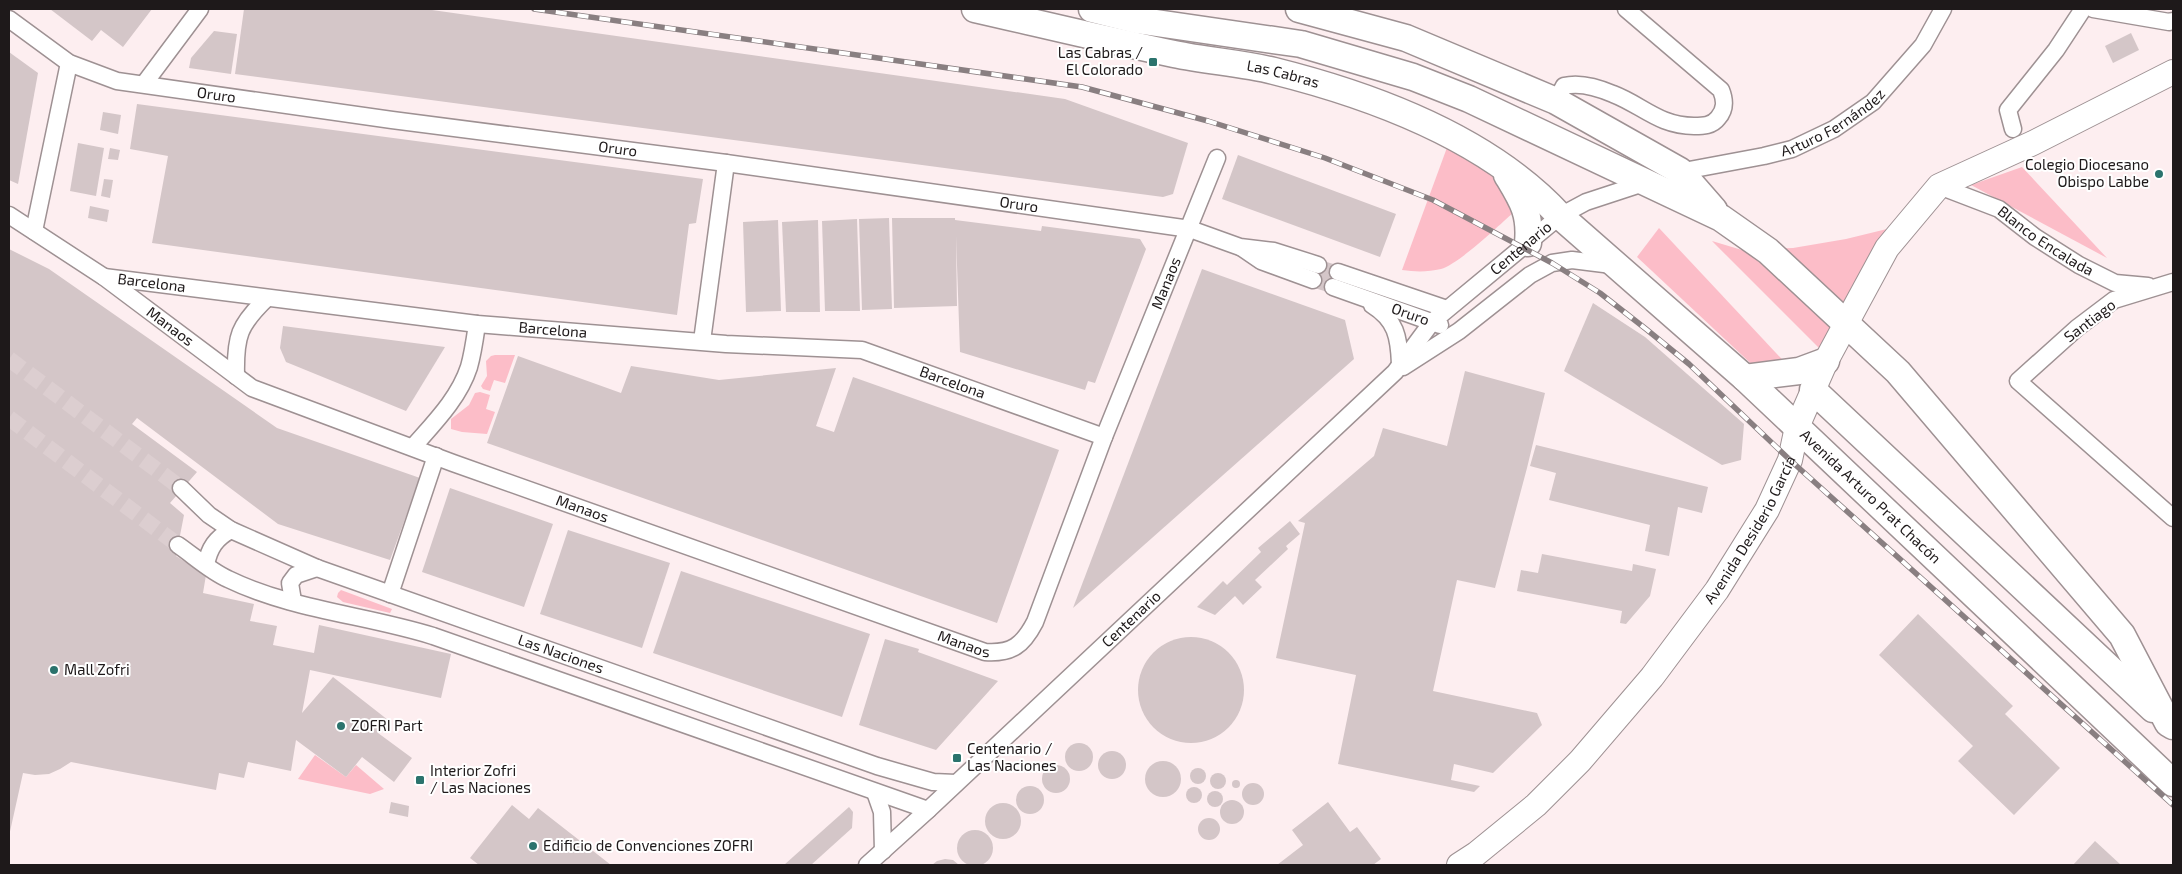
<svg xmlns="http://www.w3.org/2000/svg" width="2182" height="874" font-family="'Exo 2',sans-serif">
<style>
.green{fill:#fcbdc8}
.building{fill:#d4c6c8}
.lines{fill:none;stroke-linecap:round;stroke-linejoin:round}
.street-tunnel{stroke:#dcced0;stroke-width:16;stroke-dasharray:16 8;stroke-linecap:butt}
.street-casing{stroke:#9e9193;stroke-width:19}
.secondary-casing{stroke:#9e9193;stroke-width:26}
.primary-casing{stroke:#9e9193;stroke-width:29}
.street{stroke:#fff;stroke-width:16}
.secondary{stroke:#fff;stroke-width:24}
.primary{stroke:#fff;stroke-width:26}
.rail-casing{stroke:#897f81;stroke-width:5.5}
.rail{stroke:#fff;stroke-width:4;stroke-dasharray:11;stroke-linecap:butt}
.poi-dot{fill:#2b736d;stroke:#fff;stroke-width:2}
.labels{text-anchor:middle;stroke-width:4;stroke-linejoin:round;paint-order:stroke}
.poi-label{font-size:15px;fill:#1e191a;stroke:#fff;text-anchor:start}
.street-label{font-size:15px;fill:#1e191a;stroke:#fff}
</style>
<rect width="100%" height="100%" fill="#fdeef0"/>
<g class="green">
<path d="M 1452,134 L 1484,155 L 1513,213 C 1498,226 1459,264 1441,269 C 1428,272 1416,272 1402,270 Z"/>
<path d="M 2022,167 L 2107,258 L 1971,185 Z"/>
<path d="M 1659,228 L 1791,369 L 1775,386 L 1637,257 Z"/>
<path d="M 1891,228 L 1828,357 L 1712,241 L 1742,250 L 1793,248 L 1846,239 Z"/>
<path d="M 495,355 L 515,355 L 505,383 L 494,380 L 490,391 L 483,389 L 481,386 L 487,376 L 486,361 L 491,356 Z"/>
<path d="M 480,392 L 490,395 L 486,409 L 495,412 L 487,434 L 462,432 L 451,429 L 451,419 L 469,405 L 475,393 Z"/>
<path d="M 341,590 L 392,609 L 390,613 L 343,602 L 337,597 L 338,593 Z"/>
<path d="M 315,755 L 346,777 L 356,765 L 384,789 L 370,794 L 298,779 Z"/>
</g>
<g class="building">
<path d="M 50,9 L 152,9 L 123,47 L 101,30 L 92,41 Z"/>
<path d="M 244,9 L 425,9 L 1065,99 L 1188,143 L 1173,194 L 1163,197 L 235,74 Z"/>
<path d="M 214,31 L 237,34 L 231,74 L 189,68 L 191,58 Z"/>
<path d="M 2131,33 L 2139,50 L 2113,63 L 2105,46 Z"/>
<path d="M 9,52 L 38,73 L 18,184 L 9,180 Z"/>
<path d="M 137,104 L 703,179 L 696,223 L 689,224 L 677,315 L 152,243 L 168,156 L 130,149 Z"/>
<path d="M 103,112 L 121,115 L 118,134 L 100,130 Z"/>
<path d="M 78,143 L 104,148 L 96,196 L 70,191 Z"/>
<path d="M 110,148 L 120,150 L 118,160 L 108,159 Z"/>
<path d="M 1238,155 L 1396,214 L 1380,257 L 1222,199 Z"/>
<path d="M 104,179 L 113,180 L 110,198 L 101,196 Z"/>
<path d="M 90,206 L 109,210 L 107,222 L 88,218 Z"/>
<path d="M 889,218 L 892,309 L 862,310 L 859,219 Z"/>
<path d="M 892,218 L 955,218 L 955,220 L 1041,231 L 1042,226 L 1140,239 L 1146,249 L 1095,383 L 1088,381 L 1085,390 L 960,352 L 956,236 L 957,306 L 894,308 Z"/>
<path d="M 857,219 L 860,311 L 825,311 L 822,221 Z"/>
<path d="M 778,220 L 781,311 L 746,312 L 743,222 Z"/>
<path d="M 818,220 L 820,312 L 786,312 L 782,222 Z"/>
<path d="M 9,249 L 49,269 L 277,428 L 420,478 L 390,560 L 278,524 L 137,418 L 132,424 L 197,472 L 170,503 L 184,515 L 176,556 L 206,575 L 203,593 L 254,604 L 250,621 L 277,626 L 273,645 L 314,653 L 319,625 L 451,654 L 441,698 L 310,670 L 302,713 L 333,677 L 388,720 L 378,733 L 412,758 L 394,782 L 362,757 L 346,777 L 296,740 L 291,771 L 248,762 L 244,778 L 219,773 L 216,790 L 71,762 L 60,769 L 49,774 L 35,775 L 23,773 L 9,836 Z"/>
<path d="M 1320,260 L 1340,266 L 1331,293 L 1311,287 Z"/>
<path d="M 1202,269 L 1345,320 L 1354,359 L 1073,608 Z"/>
<path d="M 1593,303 L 1645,337 L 1744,424 L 1741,460 L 1722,465 L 1564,371 Z"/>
<path d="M 283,326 L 445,347 L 406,411 L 286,362 L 280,348 Z"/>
<path d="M 518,356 L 621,393 L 631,366 L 719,380 L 836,368 L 816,426 L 834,432 L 853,377 L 1059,450 L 997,623 L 487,443 Z"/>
<path d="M 1465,371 L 1545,393 L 1527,468 L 1495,588 L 1457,580 L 1433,691 L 1537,713 L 1542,725 L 1493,773 L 1454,764 L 1451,780 L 1480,786 L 1474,792 L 1338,764 L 1356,675 L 1276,658 L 1305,523 L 1298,521 L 1374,456 L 1383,428 L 1447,446 Z"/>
<path d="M 1536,445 L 1708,487 L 1702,513 L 1678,507 L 1669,556 L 1645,551 L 1650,525 L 1549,500 L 1556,473 L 1530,466 Z"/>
<path d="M 450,488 L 553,524 L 524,607 L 422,572 Z"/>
<path d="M 1290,521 L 1300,534 L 1286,546 L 1288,549 L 1255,580 L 1262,587 L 1243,605 L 1235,596 L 1215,615 L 1197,607 L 1223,581 L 1227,585 L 1261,552 L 1258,548 Z"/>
<path d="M 568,530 L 670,563 L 642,648 L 540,614 Z"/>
<path d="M 1542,554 L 1632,571 L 1633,564 L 1656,569 L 1650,596 L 1626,624 L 1620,623 L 1622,611 L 1517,591 L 1521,570 L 1538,573 Z"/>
<path d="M 681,571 L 870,634 L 842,717 L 653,653 Z"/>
<path d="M 1918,614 L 2013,706 L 2005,714 L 2060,768 L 2014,815 L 1958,761 L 1973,746 L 1879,655 Z"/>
<circle cx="1191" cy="690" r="53"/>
<path d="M 885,639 L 919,649 L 918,652 L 998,681 L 936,750 L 859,725 Z"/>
<circle cx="1079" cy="757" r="14"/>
<circle cx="1112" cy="765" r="14"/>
<circle cx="1163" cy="779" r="18"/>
<circle cx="1056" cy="779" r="14"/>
<circle cx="1198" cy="776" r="8"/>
<circle cx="1218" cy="781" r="8"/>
<circle cx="1236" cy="784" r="4"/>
<circle cx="1253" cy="794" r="11"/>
<circle cx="1030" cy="800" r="14"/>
<circle cx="1194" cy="795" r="8"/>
<circle cx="1215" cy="799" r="8"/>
<circle cx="1232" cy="812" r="12"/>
<path d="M 391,802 L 409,806 L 408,817 L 389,813 Z"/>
<path d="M 1328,802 L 1350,832 L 1357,827 L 1381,859 L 1373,865 L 1277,865 L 1303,845 L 1292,830 Z"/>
<circle cx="1003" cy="821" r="18"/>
<path d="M 512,805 L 529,819 L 538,808 L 611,865 L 479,865 L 470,858 Z"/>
<path d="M 849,807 L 853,812 L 852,828 L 811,865 L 784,865 Z"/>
<circle cx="1209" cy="829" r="11"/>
<circle cx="975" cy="848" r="18"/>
<path d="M 2095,841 L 2121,865 L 2073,865 Z"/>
<path d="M 945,859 L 953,860 L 959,865 L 932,865 L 937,861 Z"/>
</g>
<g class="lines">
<g class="street-tunnel">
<path d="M 9,359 L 181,488"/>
<path d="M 9,418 L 178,545"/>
</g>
<g class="street-casing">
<g id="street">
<path d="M 2093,9 L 2169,22 L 2173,21"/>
<path id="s1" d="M 9,19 L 69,63 L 117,81 L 392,120 L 726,163 L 1190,229 L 1240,247 L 1274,251 L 1318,265"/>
<path d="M 144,84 L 200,9"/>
<path d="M 1556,101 L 1564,86 C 1580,82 1597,87 1613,94 C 1642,105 1659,126 1694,126 C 1703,126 1712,126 1718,118 C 1726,109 1725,100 1721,90 L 1626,9"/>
<path d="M 2013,129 L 2008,110 L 2056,50 L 2083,9"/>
<path id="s2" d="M 1673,173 L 1764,156 L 1792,149 L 1834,129 L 1873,102 L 1923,45 L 1943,9"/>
<path id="s3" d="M 1939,186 L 1999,209 L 2035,237 L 2079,265 L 2115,283 L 2148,286"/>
<path id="s4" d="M 9,215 L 104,277 L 252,388 L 453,463 L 985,652 C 1012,654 1023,645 1035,622 L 1104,437 L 1217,158"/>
<path d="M 34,231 L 69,63"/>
<path d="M 1242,248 L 1261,261 L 1313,280"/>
<path d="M 1338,272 L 1447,309"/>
<path id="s5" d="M 104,277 L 477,324 L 726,344 L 862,350 L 1104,437"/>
<path d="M 2173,282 L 2114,300 L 2077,328 L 2018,381 L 2173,518"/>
<path id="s6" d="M 1333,287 L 1440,325"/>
<path d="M 1372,305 C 1396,320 1399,337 1400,364"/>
<path d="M 702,341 L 726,163"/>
<path d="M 1403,367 L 1459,331 L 1530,275 L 1552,263 L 1572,260 L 1612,265"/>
<path d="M 236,376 C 235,336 239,325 267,298"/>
<path d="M 413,447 C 434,423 459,398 469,367 C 473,353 475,338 477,324"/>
<path id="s7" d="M 181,488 L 209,515 L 231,530 L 317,568 L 877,766 L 933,782 L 956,783"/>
<path d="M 178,545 C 194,556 210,571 228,579 C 292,610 366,615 433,636 L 928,810"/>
<path d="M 206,565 C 209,548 216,538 231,530"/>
<path d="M 390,594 L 436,456"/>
<path d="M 293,601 L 290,583 L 296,575 L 317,568"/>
<path d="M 875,792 L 882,812 L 883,851"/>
<path id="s8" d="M 867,865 L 928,810 L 1395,372 L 1432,322 L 1560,216 L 1586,202 L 1647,182"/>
</g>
</g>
<g class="secondary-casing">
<g id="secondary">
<path id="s9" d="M 1459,865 L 1476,854 L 1536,805 L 1580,761 L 1652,677 L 1717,590 L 1767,510 L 1790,460 L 1797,427 L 1826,361 L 1855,307 L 1887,248 L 1939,186 L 2033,143 L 2173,72"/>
</g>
</g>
<g class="primary-casing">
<g id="primary">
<path id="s10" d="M 975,9 C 1041,24 1107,40 1174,54 C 1207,61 1241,63 1274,71 C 1374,96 1489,139 1560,216 L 1745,378 L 2173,783"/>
<path d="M 1092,9 L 1136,20 L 1301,44 L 1413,77 L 1469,99 L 1721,218 L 1768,251 L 1898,372 L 2122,635 L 2168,723 L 2173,726"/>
<path d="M 1299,9 L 1406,38 L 1556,101 L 1680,171 L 1714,210"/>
<path d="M 1507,175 C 1522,200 1531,213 1528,243"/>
<path d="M 1745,378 L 1799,371 L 1826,361"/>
<path d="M 1813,390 L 2153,709"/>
</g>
</g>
<use href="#street" class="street"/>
<use href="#secondary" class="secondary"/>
<use href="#primary" class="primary"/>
<g class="rail-casing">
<path id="rail" d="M 534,9 L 1082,87 L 1208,121 L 1325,158 L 1433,200 L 1552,263 L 1600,293 L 1646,329 L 1689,364 L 1790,460 L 2173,805"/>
</g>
<use href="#rail" class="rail"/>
</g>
<g class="poi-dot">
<rect x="1148" y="57" width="10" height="10" rx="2.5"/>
<circle cx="2159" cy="174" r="5"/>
<circle cx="54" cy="670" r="5"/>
<circle cx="341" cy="726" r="5"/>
<rect x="952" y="753" width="10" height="10" rx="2.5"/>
<rect x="415" y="775" width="10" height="10" rx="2.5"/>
<circle cx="533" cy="846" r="5"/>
</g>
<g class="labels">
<g class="poi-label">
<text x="1143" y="58" text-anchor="end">Las Cabras /<tspan x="1143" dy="17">El Colorado</tspan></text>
<text x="2149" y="170" text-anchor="end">Colegio Diocesano<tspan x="2149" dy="17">Obispo Labbe</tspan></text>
<text x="64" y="675">Mall Zofri</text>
<text x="351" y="731">ZOFRI Part</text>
<text x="967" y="754">Centenario /<tspan x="967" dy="17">Las Naciones</tspan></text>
<text x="430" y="776">Interior Zofri<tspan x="430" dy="17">/ Las Naciones</tspan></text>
<text x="543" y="851">Edificio de Convenciones ZOFRI</text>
</g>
<g class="street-label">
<text dy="5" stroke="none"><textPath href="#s10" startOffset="315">Las Cabras</textPath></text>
<text dy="5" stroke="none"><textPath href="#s1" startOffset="226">Oruro</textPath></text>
<text dy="5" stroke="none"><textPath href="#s2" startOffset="170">Arturo Fernández</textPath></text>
<text dy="5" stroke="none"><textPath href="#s1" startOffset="631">Oruro</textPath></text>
<text dy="5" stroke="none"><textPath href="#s1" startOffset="1036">Oruro</textPath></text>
<text dy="5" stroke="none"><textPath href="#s3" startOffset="121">Blanco Encalada</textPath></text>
<text dy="5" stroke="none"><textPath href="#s8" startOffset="900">Centenario</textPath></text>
<text dy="5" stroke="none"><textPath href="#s5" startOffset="48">Barcelona</textPath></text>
<text dy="5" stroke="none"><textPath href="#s4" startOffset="1504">Manaos</textPath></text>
<text dy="5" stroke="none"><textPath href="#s6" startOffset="82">Oruro</textPath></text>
<text transform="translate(2090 321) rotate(-37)" y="5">Santiago</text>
<text dy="5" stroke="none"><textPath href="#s4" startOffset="196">Manaos</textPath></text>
<text dy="5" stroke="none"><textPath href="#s5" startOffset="452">Barcelona</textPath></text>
<text dy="5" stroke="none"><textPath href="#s5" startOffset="858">Barcelona</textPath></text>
<text dy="5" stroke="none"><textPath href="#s10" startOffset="1049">Avenida Arturo Prat Chacón</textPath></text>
<text dy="5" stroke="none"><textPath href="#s4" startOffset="650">Manaos</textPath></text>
<text dy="5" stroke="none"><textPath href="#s9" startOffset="448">Avenida Desiderio García</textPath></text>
<text dy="5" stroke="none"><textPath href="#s8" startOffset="361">Centenario</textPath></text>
<text dy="5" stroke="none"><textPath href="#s4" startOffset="1055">Manaos</textPath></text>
<text dy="5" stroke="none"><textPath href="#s7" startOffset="418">Las Naciones</textPath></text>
</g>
</g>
<rect width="2182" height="874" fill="none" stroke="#1e191a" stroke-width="20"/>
</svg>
